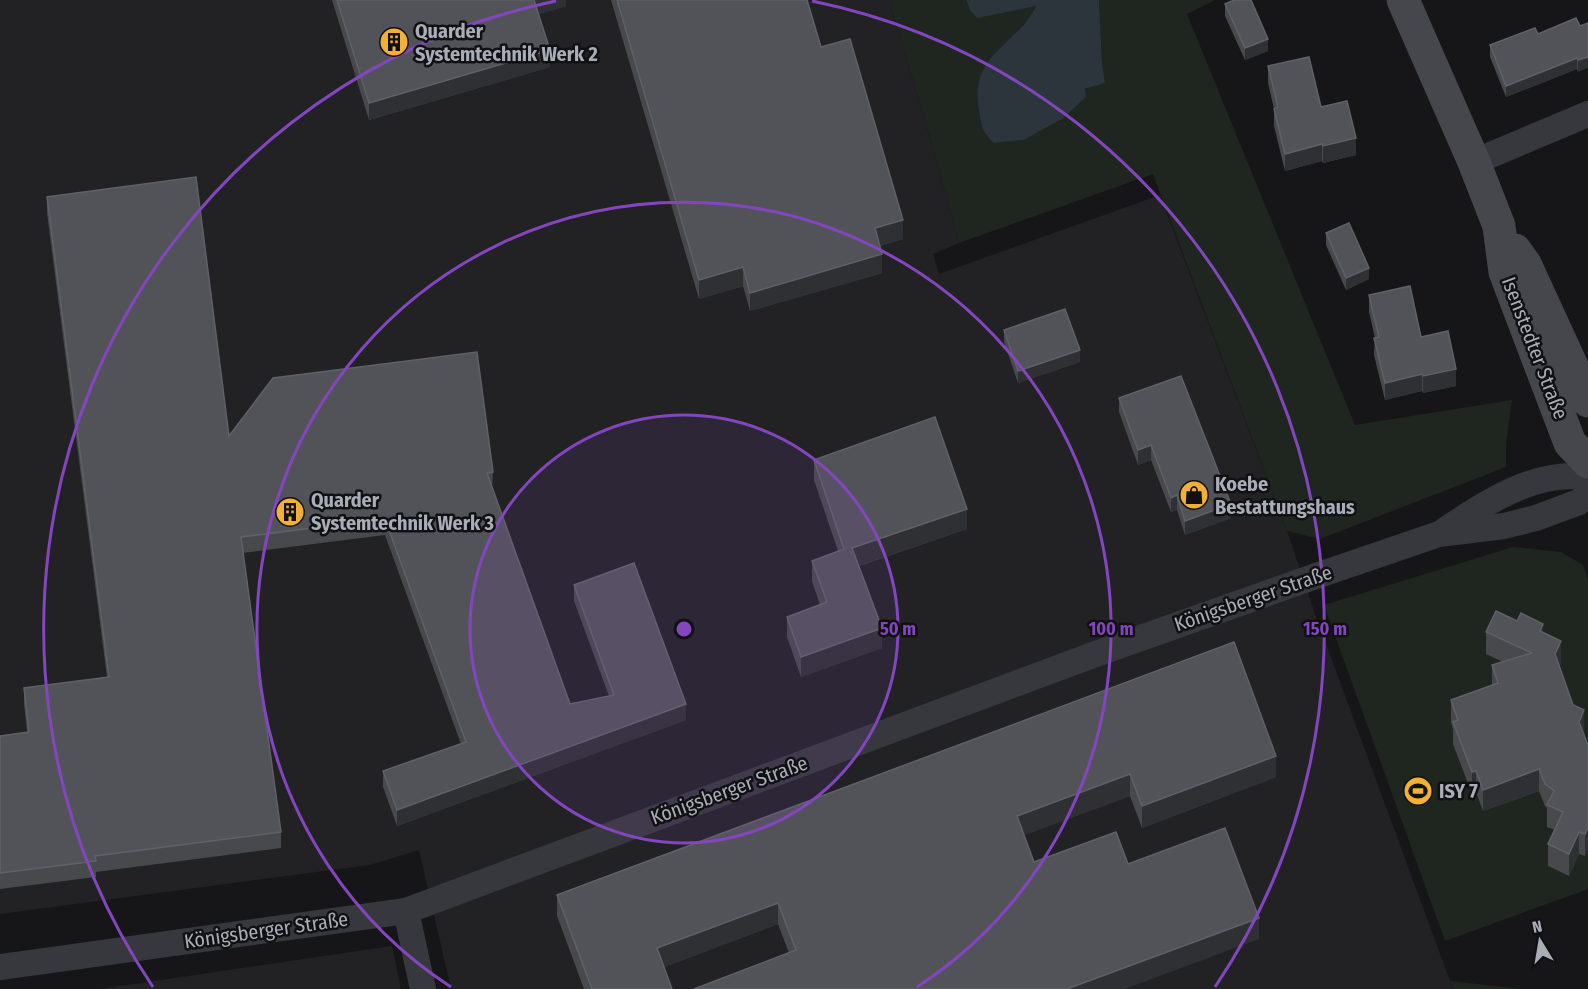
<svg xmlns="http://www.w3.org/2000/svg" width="1588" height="989" font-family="'Fira Sans Condensed',sans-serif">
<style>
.built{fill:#222225}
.green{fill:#1e261f}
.water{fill:#2c353c}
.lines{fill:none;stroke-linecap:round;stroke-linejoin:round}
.street{stroke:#37383d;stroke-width:26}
.secondary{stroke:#45474d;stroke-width:33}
.wall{fill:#47494d}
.shaded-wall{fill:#2f3033}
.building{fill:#525359;stroke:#5f6168;stroke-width:1.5}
.ring{fill:none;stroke:#8446be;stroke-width:3}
.labels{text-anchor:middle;stroke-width:5;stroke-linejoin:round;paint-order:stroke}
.poi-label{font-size:20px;font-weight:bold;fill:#a8adb8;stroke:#111113;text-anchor:start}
.street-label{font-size:20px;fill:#a8adb8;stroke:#111113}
.centre{fill:#8446be;stroke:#111113;stroke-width:3}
.ring-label{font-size:18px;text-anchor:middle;font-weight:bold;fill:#8446be;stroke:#111113;stroke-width:5;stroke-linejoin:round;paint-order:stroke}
</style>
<rect width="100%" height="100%" fill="#161618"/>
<g class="built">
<path d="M 0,0 L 889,0 L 927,127 L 959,243 L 933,254 L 939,274 L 1160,195 L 1287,531 L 1315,614 L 1453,989 L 451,989 L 419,850 L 370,865 L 0,914 Z"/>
<path d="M 392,946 L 401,989 L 100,989 Z"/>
</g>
<g class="green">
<path d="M 889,0 L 966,0 L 970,10 L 1036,6 L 1030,17 L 1015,34 L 994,143 L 1024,140 L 1062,119 L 1084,90 L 1105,82 L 1102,62 L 1099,0 L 1215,0 L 1187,14 L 1355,425 L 1512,400 L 1506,444 L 1506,467 L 1320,539 L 1287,531 L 1153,174 L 959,243 L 927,127 Z"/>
<path d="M 1513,547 L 1561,552 L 1583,565 L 1588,579 L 1588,889 L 1445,941 L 1324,605 Z"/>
<path d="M 1450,981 L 1522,989 L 1453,989 Z"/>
</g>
<path class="water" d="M 966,0 L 1099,0 L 1102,62 L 1105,83 L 1085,89 L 1086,97 L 1062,119 L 1024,140 L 994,143 C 982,132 982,127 979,111 C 969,53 1015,48 1036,6 L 977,18 L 970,10 Z"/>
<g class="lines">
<g class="street">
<path d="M 1474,162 L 1588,114"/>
<path d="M 1444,531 C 1487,502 1534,470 1588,477"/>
<path d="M 406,911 L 423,989"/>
<path d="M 0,967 L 406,911 L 1093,655 L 1316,576 L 1439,534 L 1504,526 L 1536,518 L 1579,502 L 1588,494"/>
</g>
<g class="secondary">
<path d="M 1403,0 L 1474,162 L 1499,226 L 1505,272 L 1570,443 L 1588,462"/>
<path d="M 1515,250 L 1525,264 L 1588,401"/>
</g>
</g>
<g class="wall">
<path d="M 332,0 L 566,0 L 566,6 L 539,14 L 550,67 L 369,120 Z"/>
<path d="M 611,0 L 807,0 L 821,47 L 903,239 L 880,246 L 882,273 L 750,311 L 743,286 L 699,299 Z"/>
<path d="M 1225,4 L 1268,51 L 1245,60 L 1225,16 Z"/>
<path d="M 1580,26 L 1578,72 L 1577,69 L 1506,97 L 1490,57 L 1490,45 Z"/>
<path d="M 1268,66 L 1321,107 L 1356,155 L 1323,163 L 1322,161 L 1285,171 L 1274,126 L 1274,109 L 1268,83 Z"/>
<path d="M 47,197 L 229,436 L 493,472 L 492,488 L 570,704 L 609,696 L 574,601 L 574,585 L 686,720 L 397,826 L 383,787 L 383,771 L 461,744 L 385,535 L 243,553 L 281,832 L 281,848 L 96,872 L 96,877 L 0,889 L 0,736 L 27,732 L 24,704 L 24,688 L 107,677 L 47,213 Z"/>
<path d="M 1326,233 L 1369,279 L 1346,290 L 1326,245 Z"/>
<path d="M 1369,295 L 1421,337 L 1456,386 L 1423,393 L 1422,391 L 1385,400 L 1374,355 L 1375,338 L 1369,312 Z"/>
<path d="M 1004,330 L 1080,362 L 1018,383 L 1004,342 Z"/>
<path d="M 1119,398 L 1231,518 L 1185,535 L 1177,510 L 1171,512 L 1151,460 L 1138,465 L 1119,412 Z"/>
<path d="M 814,460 L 967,529 L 859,566 L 882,648 L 801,677 L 787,637 L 787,617 L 820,605 L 812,581 L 812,561 L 838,551 L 814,480 Z"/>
<path d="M 1486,632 L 1543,633 L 1561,663 L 1559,667 L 1573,705 L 1584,732 L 1584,733 L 1588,745 L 1588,849 L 1585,856 L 1579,854 L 1569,876 L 1548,866 L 1548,844 L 1555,830 L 1547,827 L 1547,808 L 1545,806 L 1539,791 L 1483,811 L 1476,792 L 1472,794 L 1453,744 L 1453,729 L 1451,722 L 1451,700 L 1492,685 L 1492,665 L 1503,662 L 1486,654 Z"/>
<path d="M 1234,642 L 1276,777 L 1142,828 L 1130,796 L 1024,835 L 1034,862 L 1128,864 L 1259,939 L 789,953 L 778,924 L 664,967 L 672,989 L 584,989 L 557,916 L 557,895 Z"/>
</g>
<g class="shaded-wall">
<path d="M 534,0 L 566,0 L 566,6 L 534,16 Z"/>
<path d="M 1268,39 L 1268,51 L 1245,60 L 1245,48 Z"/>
<path d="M 550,50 L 550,67 L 369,120 L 369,103 Z"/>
<path d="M 1588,57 L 1588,68 L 1578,72 L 1578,60 Z"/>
<path d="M 1577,58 L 1577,69 L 1506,97 L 1506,86 Z"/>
<path d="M 1356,138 L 1356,155 L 1323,163 L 1323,146 Z"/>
<path d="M 1322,144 L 1322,161 L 1285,171 L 1285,154 Z"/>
<path d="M 903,220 L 903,239 L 875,247 L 875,228 Z"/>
<path d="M 882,254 L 882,273 L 750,311 L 750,293 Z"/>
<path d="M 743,267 L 743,286 L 699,299 L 699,280 Z"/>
<path d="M 1369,268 L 1369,279 L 1346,290 L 1346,278 Z"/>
<path d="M 1080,350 L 1080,362 L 1018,383 L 1018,371 Z"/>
<path d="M 1456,369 L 1456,386 L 1423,393 L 1423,376 Z"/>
<path d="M 1422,374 L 1422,391 L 1385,400 L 1385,383 Z"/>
<path d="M 1151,445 L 1151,460 L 1138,465 L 1138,450 Z"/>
<path d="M 1177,495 L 1177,510 L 1171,512 L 1171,498 Z"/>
<path d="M 1231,504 L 1231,518 L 1185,535 L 1185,521 Z"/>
<path d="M 967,509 L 967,529 L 852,568 L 852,548 Z"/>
<path d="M 1543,624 L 1543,646 L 1540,631 Z"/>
<path d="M 882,628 L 882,648 L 801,677 L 801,657 Z"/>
<path d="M 1561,641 L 1561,663 L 1555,676 L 1555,654 Z"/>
<path d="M 686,704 L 686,720 L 397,826 L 397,810 Z"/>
<path d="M 1584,710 L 1584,732 L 1579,743 L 1579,722 Z"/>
<path d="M 1276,756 L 1276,777 L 1142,828 L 1142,806 Z"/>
<path d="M 1539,769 L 1539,791 L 1483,811 L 1483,790 Z"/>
<path d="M 1476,771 L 1476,792 L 1472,794 L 1472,772 Z"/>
<path d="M 1130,774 L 1130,796 L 1017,838 L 1017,816 Z"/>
<path d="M 1588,827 L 1588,849 L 1585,856 L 1585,834 Z"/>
<path d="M 1579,832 L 1579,854 L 1569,876 L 1569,854 Z"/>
<path d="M 778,903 L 778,924 L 657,970 L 657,948 Z"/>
<path d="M 1259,918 L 1259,939 L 1125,989 L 1067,989 Z"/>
</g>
<g class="building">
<path d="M 337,0 L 534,0 L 550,50 L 369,103 Z"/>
<path d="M 617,0 L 807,0 L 821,47 L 850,39 L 903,220 L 875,228 L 882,254 L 750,293 L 743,267 L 699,280 Z"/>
<path d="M 1234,0 L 1251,0 L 1268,39 L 1245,48 L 1225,4 Z"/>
<path d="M 1576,18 L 1580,26 L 1588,23 L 1588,57 L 1578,60 L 1577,58 L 1506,86 L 1490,45 L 1535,28 L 1538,34 Z"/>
<path d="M 1309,57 L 1321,107 L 1347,101 L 1356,138 L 1323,146 L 1322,144 L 1285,154 L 1274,109 L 1278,107 L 1268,66 Z"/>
<path d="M 196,177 L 229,436 L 273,378 L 477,352 L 493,472 L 487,473 L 570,704 L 614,695 L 574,585 L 634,563 L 686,704 L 397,810 L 383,771 L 466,742 L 385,519 L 241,537 L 281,832 L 95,856 L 96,861 L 0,873 L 0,736 L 29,732 L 24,688 L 109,677 L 47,197 Z"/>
<path d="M 1349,223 L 1369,268 L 1346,278 L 1326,233 Z"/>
<path d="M 1410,286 L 1421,337 L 1448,331 L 1456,369 L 1423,376 L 1422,374 L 1385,383 L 1374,338 L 1379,337 L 1369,295 Z"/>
<path d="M 1065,309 L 1080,350 L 1018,371 L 1004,330 Z"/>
<path d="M 1181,376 L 1231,504 L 1185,521 L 1177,495 L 1171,498 L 1151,445 L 1138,450 L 1119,398 Z"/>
<path d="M 935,417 L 967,509 L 852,548 L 882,628 L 801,657 L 787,617 L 827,602 L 812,561 L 844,549 L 814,460 Z"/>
<path d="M 1496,611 L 1517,621 L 1521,613 L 1543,624 L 1540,631 L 1561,641 L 1555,654 L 1573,705 L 1584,710 L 1579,722 L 1588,745 L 1588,827 L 1585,834 L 1579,832 L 1569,854 L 1548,844 L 1563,812 L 1547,805 L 1554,791 L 1545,784 L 1539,769 L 1483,790 L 1476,771 L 1472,772 L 1453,722 L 1458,720 L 1451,700 L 1498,683 L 1492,665 L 1532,653 L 1486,632 Z"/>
<path d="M 1234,642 L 1276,756 L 1142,806 L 1130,774 L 1017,816 L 1034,862 L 1116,832 L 1128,864 L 1225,828 L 1259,918 L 1067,989 L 694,989 L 796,950 L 778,903 L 657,948 L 672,989 L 592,989 L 557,895 Z"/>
</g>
<circle cx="684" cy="629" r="214" fill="#8446be" fill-opacity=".12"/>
<g class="ring">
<circle cx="684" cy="629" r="214"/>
<path d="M451 987A427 427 0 1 1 917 987"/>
<path d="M153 987A641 641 0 0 1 556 1M812 1A641 641 0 0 1 1215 987"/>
</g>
<defs>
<g id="building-disc" transform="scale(1.5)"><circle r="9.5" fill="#f2b134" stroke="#111113"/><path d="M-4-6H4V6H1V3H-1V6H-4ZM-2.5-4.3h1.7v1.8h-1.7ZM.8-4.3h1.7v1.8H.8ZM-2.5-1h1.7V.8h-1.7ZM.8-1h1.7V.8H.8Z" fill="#111"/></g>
<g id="shop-disc" transform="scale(1.5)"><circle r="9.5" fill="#f2b134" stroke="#111113"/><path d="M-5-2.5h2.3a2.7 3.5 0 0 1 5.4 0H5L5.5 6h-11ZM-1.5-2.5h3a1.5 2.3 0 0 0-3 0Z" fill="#111"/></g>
<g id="stadium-disc" transform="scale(1.5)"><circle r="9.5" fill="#f2b134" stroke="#111113"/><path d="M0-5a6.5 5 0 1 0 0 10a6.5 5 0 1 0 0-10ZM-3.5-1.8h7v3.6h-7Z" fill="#111"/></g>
</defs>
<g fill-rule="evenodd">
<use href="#building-disc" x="394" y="42"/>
<use href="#shop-disc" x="1194" y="495"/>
<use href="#building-disc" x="290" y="512"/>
<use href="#stadium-disc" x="1418" y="791"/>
</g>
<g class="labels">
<g class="poi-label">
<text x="415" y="38">Quarder<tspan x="415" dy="23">Systemtechnik Werk 2</tspan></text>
<text x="1215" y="491">Koebe<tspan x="1215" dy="23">Bestattungshaus</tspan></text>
<text x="311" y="507">Quarder<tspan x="311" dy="23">Systemtechnik Werk 3</tspan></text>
<text x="1439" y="798">ISY 7</text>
</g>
<g class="street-label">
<text transform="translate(1535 348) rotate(69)" y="7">Isenstedter Straße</text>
<text transform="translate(1253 598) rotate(-19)" y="7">Königsberger Straße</text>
<text transform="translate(729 790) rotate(-20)" y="7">Königsberger Straße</text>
<text transform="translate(266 930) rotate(-8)" y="7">Königsberger Straße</text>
</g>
</g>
<circle cx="684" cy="629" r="9" class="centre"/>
<g class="ring-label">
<text x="898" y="635">50 m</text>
<text x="1111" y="635">100 m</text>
<text x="1325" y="635">150 m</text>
</g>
<g transform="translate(1540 941) rotate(349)" stroke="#111113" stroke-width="4.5" paint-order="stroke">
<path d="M0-4.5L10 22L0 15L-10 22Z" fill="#a8adb8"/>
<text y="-9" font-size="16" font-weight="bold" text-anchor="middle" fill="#a8adb8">N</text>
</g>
</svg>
